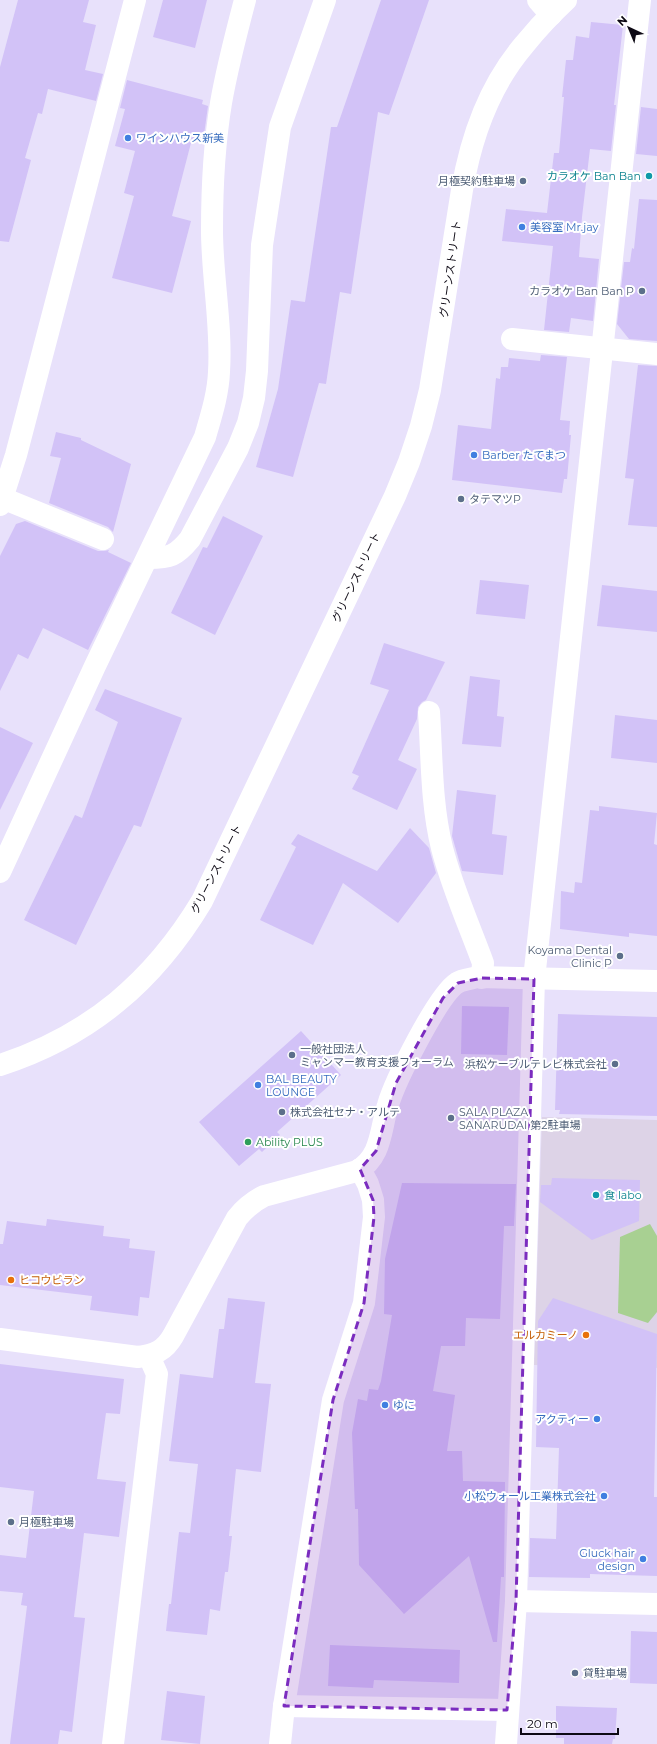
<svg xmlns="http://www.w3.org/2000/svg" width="657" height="1744" font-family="Montserrat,'Noto Sans JP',sans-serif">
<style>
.commercial{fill:#ddd3e7}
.green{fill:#a8d092}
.building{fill:#d2c2f7}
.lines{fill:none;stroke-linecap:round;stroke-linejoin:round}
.minor{stroke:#fff;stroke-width:22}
.marked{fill:#7b2cbf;fill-opacity:0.2;stroke:#7b2cbf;stroke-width:3;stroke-dasharray:8 5;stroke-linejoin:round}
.shop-dot{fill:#3f7fe0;stroke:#fff;stroke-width:1.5}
.culture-dot{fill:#0f9aa8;stroke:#fff;stroke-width:1.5}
.service-dot{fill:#5c6f8a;stroke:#fff;stroke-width:1.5}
.leisure-dot{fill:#2e9e5b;stroke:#fff;stroke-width:1.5}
.food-dot{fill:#e8710a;stroke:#fff;stroke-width:1.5}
.labels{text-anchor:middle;stroke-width:4;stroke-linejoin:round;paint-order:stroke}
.shop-label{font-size:11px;fill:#366cbe;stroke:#fff;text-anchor:start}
.culture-label{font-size:11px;fill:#0d838f;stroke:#fff;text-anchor:end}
.service-label{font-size:11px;fill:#4e5e75;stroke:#fff;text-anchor:start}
.street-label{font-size:11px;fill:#0d0914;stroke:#fff}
.leisure-label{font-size:11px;fill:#27864d;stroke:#fff;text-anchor:start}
.food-label{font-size:11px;fill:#c56008;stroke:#fff;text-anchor:start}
</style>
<rect width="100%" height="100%" fill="#e8e1fb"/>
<path class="commercial" d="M 542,1117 L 657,1120 L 657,1368 L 534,1365 Z"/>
<path class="green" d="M 650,1224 L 657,1236 L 657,1312 L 648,1323 L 618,1313 L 620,1237 Z"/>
<g class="building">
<path d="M 18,0 L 89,0 L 83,22 L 96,25 L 85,70 L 103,74 L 96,101 L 48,89 L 42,114 L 38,113 L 25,158 L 31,160 L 9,242 L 0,241 L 0,67 Z"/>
<path d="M 163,0 L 207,0 L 195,48 L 153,37 Z"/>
<path d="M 381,0 L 429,0 L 389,115 L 378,112 L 351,294 L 340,292 L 326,384 L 319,383 L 293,477 L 256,467 L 278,389 L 291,300 L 305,302 L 331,127 L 337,127 Z"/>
<path d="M 591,22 L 623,25 L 614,105 L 616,105 L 611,151 L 590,149 L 582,217 L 579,257 L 599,259 L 593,321 L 571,318 L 569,332 L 544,330 L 553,246 L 502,241 L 506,209 L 547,213 L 554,153 L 559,153 L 564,97 L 562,97 L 566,60 L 573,60 L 576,36 L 589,38 Z"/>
<path d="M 127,80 L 203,100 L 202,104 L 208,106 L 203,142 L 192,139 L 172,216 L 191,221 L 172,293 L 112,278 L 134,196 L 124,193 L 135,151 L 115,146 L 125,109 L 120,108 Z"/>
<path d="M 641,107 L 657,109 L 657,156 L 636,154 Z"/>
<path d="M 639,199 L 657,200 L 657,341 L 629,339 L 617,324 L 624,262 L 630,262 L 632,248 L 634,249 Z"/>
<path d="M 541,355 L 567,357 L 560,420 L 570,421 L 569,435 L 571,435 L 567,479 L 564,479 L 562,493 L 452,480 L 458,425 L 491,429 L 496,378 L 500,379 L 501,367 L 508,367 L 509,358 L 540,361 Z"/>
<path d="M 638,365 L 657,366 L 657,527 L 628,525 L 634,479 L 625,478 Z"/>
<path d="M 56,432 L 81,438 L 81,440 L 131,464 L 113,532 L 108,527 L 49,503 L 61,458 L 50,456 Z"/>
<path d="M 223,516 L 263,536 L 215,635 L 171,613 L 203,547 L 207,548 Z"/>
<path d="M 25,521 L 98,551 L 104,551 L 109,550 L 108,552 L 131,563 L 88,650 L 43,628 L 28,659 L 18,654 L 0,691 L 0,556 L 16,524 Z"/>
<path d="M 480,580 L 529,585 L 525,619 L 476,614 Z"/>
<path d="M 602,585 L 657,591 L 657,632 L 597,626 Z"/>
<path d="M 384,643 L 445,662 L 426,700 L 422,702 L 418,707 L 417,719 L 398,760 L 417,769 L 397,810 L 352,789 L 359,776 L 352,773 L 389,690 L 370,684 Z"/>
<path d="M 470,676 L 500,680 L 497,716 L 504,717 L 501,747 L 462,744 Z"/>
<path d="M 105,689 L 182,718 L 141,827 L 134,825 L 76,945 L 24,920 L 75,815 L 82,818 L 118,722 L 95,710 Z"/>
<path d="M 615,715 L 657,720 L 657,763 L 611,758 Z"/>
<path d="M 0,727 L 33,743 L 0,810 Z"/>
<path d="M 457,790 L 496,795 L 492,834 L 507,836 L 503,875 L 462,871 L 452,836 Z"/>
<path d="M 599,806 L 657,813 L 654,844 L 657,845 L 657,936 L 629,933 L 629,937 L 560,929 L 561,891 L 574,893 L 575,882 L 582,883 L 590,810 L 599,811 Z"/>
<path d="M 410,828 L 429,848 L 436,873 L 398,923 L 343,883 L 313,945 L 260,920 L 296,847 L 291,844 L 298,834 L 377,871 Z"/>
<path d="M 462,1006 L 509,1007 L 507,1055 L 461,1054 Z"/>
<path d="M 558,1014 L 657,1017 L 657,1116 L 559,1114 L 560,1110 L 555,1110 Z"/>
<path d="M 301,1031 L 341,1075 L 277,1132 L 280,1135 L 262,1152 L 259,1149 L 239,1166 L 199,1122 Z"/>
<path d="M 552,1178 L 640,1180 L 639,1221 L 592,1240 L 540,1202 L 541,1185 L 551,1185 Z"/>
<path d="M 402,1183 L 516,1184 L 514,1226 L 504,1226 L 500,1319 L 466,1318 L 465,1346 L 441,1346 L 433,1391 L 455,1395 L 447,1451 L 462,1451 L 463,1481 L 505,1482 L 504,1577 L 501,1577 L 497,1642 L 493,1642 L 469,1556 L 404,1614 L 359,1565 L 358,1509 L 355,1509 L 352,1433 L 358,1399 L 367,1401 L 369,1389 L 378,1390 L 381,1381 L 392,1315 L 384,1314 L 385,1259 Z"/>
<path d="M 47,1219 L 104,1226 L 103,1236 L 130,1239 L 129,1248 L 155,1251 L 149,1298 L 140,1297 L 138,1316 L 90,1310 L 92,1296 L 0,1285 L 0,1244 L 3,1244 L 7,1221 L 46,1226 Z"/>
<path d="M 228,1298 L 265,1302 L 255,1383 L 271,1384 L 261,1472 L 236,1469 L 229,1536 L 232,1536 L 228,1572 L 225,1572 L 220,1611 L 210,1609 L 207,1635 L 166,1631 L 169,1604 L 171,1604 L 179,1532 L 190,1533 L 198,1464 L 169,1461 L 180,1374 L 213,1378 L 219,1329 L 224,1329 Z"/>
<path d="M 553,1298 L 657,1334 L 654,1497 L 657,1497 L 657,1576 L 590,1574 L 590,1578 L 529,1577 L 530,1538 L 556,1539 L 559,1448 L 536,1447 L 538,1321 Z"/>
<path d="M 0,1364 L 124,1379 L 120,1414 L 106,1413 L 97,1479 L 126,1482 L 119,1537 L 84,1533 L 74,1617 L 85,1618 L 72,1732 L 60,1730 L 58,1744 L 10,1744 L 27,1606 L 21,1605 L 23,1593 L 0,1591 L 0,1555 L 26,1558 L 34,1491 L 0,1487 Z"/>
<path d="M 631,1631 L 657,1632 L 657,1684 L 630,1683 Z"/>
<path d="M 330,1645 L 460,1650 L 459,1683 L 374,1680 L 373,1688 L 328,1686 Z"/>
<path d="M 167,1691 L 205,1696 L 200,1744 L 161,1740 Z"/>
<path d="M 556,1706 L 617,1708 L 615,1739 L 613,1739 L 612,1744 L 564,1744 L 564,1738 L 556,1738 Z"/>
</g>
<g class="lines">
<g class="minor">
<path d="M 538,0 L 551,15"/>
<path d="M 512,339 L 657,354"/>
<path d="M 2,498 L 103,539"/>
<path d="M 0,505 L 16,455 L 135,0"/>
<path d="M 148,558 C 170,558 176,556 190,539 L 238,448 L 248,423 L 254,398 L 257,371 L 262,245 L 280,127 L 325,0"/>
<path d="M 429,712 C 432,757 431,804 442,848 C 452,887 469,925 483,963 L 482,978"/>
<path d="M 0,872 L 95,666 L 205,437 C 211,416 218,395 219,372 C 222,325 212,277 212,230 C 212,188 214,145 221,103 C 227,68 236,34 245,0"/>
<path d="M 0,1065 C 90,1036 154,981 202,901 L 395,496 L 409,462 L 421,426 L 430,390 L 462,190 C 471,137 489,86 524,45 C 537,29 551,14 566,0"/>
<path d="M 0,1339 L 138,1357 C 155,1355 165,1350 173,1336 L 237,1218 C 245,1208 252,1202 264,1196 L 357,1171 C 382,1157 380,1130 388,1105 C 395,1081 438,995 457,983 C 463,979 471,979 478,977 L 657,981"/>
<path d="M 516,1601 L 657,1604"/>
<path d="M 284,1706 L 507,1710"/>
<path d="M 113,1744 L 157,1374 L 149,1356"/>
<path d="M 280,1744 L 284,1706 L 333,1400 L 364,1303 L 374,1217 L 373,1200 L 368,1184 L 360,1169"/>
<path d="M 506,1744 L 516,1601 L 534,979 L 640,0"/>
</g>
</g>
<path class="marked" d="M 482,978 L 534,979 L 516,1601 L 507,1710 L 284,1706 L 333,1400 L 364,1303 L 374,1217 L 373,1200 L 360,1169 L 376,1151 L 396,1083 L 443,998 L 458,983 Z"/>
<g class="shop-dot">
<circle cx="128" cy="138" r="4"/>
<circle cx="522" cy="227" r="4"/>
<circle cx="474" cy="455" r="4"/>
<circle cx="258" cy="1085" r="4"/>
<circle cx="385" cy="1405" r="4"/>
<circle cx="597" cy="1419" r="4"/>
<circle cx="604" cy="1496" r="4"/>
<circle cx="643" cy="1559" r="4"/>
</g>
<g class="culture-dot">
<circle cx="649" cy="176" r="4"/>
<circle cx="596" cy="1195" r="4"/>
</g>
<g class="service-dot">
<circle cx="523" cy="181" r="4"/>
<circle cx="642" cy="291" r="4"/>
<circle cx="461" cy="499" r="4"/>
<circle cx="620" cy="956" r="4"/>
<circle cx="292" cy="1055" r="4"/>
<circle cx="615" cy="1064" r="4"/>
<circle cx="282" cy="1112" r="4"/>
<circle cx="451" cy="1118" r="4"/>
<circle cx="11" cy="1522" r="4"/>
<circle cx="575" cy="1673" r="4"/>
</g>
<circle class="leisure-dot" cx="248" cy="1142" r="4"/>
<g class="food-dot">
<circle cx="11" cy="1280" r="4"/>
<circle cx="586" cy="1335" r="4"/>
</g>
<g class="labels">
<g class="shop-label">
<text x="136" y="142">ワインハウス新美</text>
<text x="530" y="231">美容室 Mr.jay</text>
<text x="482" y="459">Barber たてまつ</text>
<text x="266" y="1083">BAL BEAUTY<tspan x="266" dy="13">LOUNGE</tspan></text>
<text x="393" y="1409">ゆに</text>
<text x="589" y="1423" text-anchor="end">アクティー</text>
<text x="596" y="1500" text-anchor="end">小松ウォール工業株式会社</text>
<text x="635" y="1557" text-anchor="end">Gluck hair<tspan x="635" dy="13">design</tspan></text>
</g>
<g class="culture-label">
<text x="641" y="180">カラオケ Ban Ban</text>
<text x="604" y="1199" text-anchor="start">食 labo</text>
</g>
<g class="service-label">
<text x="515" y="185" text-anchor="end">月極契約駐車場</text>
<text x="634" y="295" text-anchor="end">カラオケ Ban Ban P</text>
<text x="469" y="503">タテマツP</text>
<text x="612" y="954" text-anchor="end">Koyama Dental<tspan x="612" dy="13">Clinic P</tspan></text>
<text x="300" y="1053">一般社団法人<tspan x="300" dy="13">ミャンマー教育支援フォーラム</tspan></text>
<text x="607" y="1068" text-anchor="end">浜松ケーブルテレビ株式会社</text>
<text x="290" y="1116">株式会社セナ・アルテ</text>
<text x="459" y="1116">SALA PLAZA<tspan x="459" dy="13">SANARUDAI 第2駐車場</tspan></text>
<text x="19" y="1526">月極駐車場</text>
<text x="583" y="1677">貸駐車場</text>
</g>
<g class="street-label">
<text transform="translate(450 269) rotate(-82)" y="4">グリーンストリート</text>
<text transform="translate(356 577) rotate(-65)" y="4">グリーンストリート</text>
<text transform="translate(216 869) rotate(-63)" y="4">グリーンストリート</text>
</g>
<g class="leisure-label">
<text x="256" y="1146">Ability PLUS</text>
</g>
<g class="food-label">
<text x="19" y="1284">ヒコウビラン</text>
<text x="578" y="1339" text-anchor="end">エルカミーノ</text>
</g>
</g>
<g transform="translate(629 28) rotate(316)" stroke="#ffffff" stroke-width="3" paint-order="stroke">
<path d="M0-3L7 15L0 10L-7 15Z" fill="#0d0914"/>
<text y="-6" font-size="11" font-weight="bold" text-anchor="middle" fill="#0d0914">N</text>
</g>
<path d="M521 1728v6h97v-6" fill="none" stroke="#0d0914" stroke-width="2"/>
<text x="527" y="1728" font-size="12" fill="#0d0914" stroke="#ffffff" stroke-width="3" paint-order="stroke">20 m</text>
</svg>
